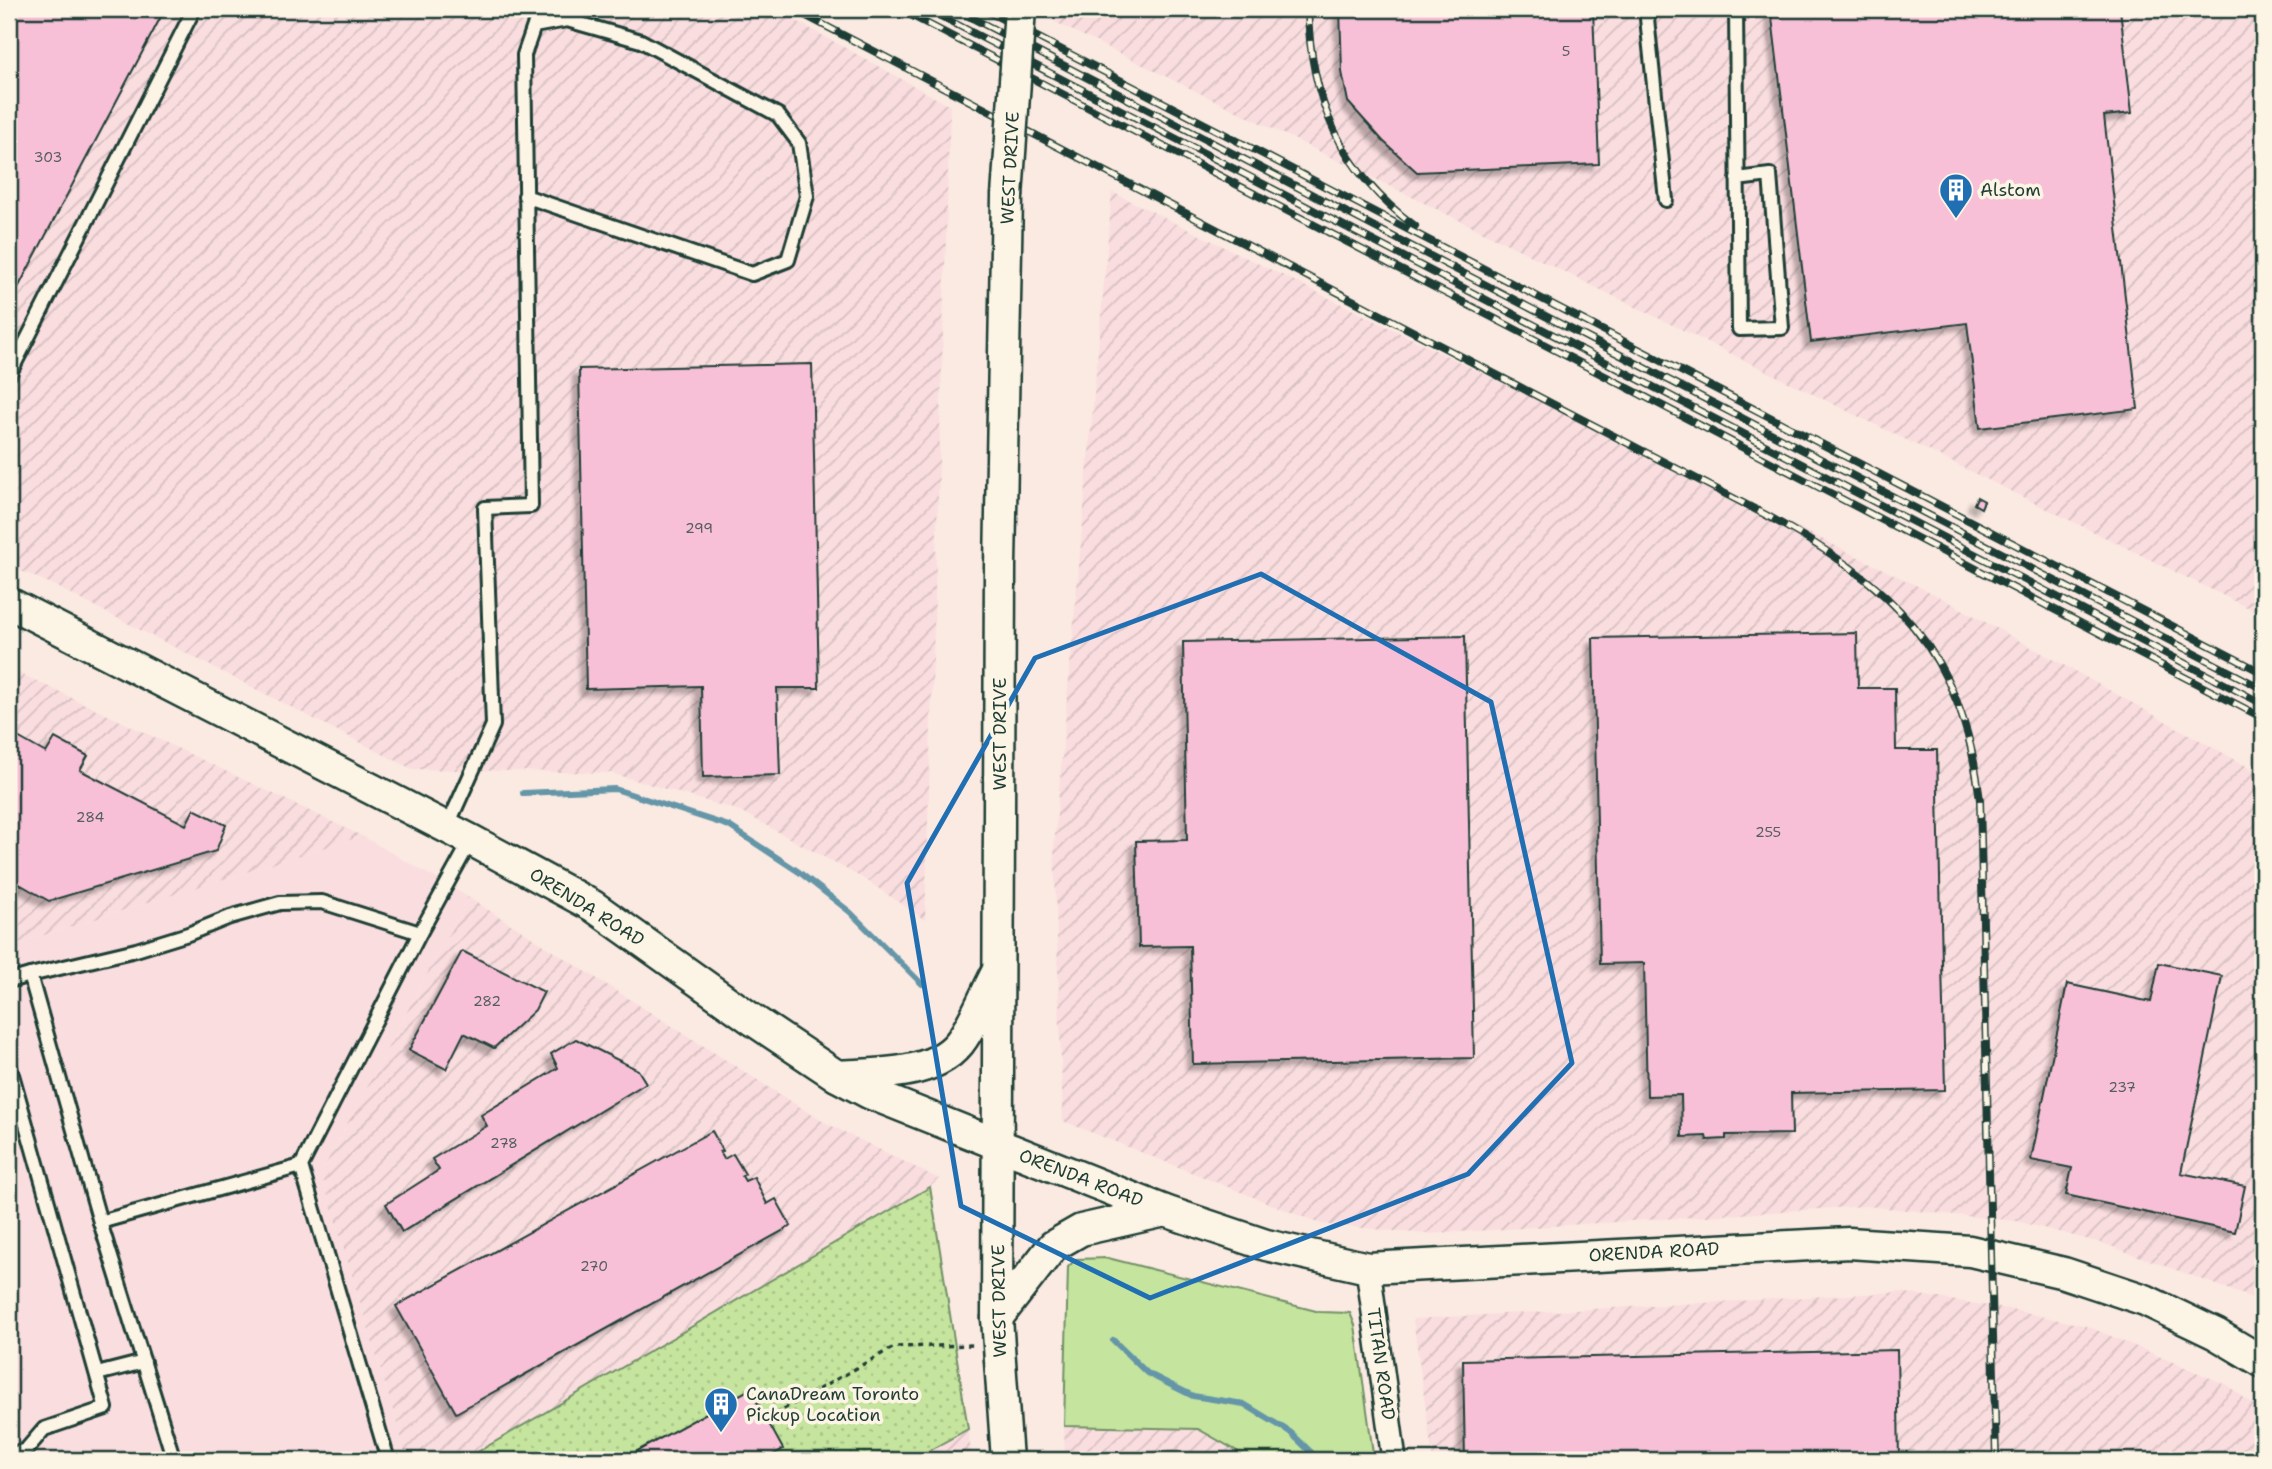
<svg xmlns="http://www.w3.org/2000/svg" width="2272" height="1469" font-family="'Shantell Sans',sans-serif">
<style>
.built{fill:#fadddf}
.industrial{fill:url(#industrial-furrows)}
.grass{fill:url(#grass-dots);stroke:#729068;stroke-width:2}
.green{fill:#c5e49d;stroke:#729068;stroke-width:2}
.lines{fill:none;stroke-linecap:round;stroke-linejoin:round}
.stream{stroke:#6596a8;stroke-width:6}
.building{fill:#f8c0d7;stroke:#1f3d34;stroke-width:2;filter:url(#shadow)}
.service-casing{stroke:#1f3d34;stroke-width:18}
.minor-casing{stroke:#1f3d34;stroke-width:28}
.tertiary-casing{stroke:#1f3d34;stroke-width:35}
.path{stroke:#1f3d34;stroke-width:3.5;stroke-dasharray:5 5;stroke-linecap:butt}
.service{stroke:#fcf5e5;stroke-width:12}
.minor{stroke:#fcf5e5;stroke-width:23}
.tertiary{stroke:#fcf5e5;stroke-width:30}
.rail-casing{stroke:#1f3d34;stroke-width:8}
.rail{stroke:#fcf5e5;stroke-width:5;stroke-dasharray:16;stroke-linecap:butt}
.tertiary-bridge-casing{stroke:#1f3d34;stroke-width:35;stroke-linecap:butt}
.tertiary-bridge{stroke:#fcf5e5;stroke-width:30}
.marked{fill:none;stroke:#1f6fb2;stroke-width:5;stroke-linejoin:round}
.labels{text-anchor:middle;stroke-width:7;stroke-linejoin:round;paint-order:stroke}
.number-label{font-size:14px;fill:#555e5d}
.street-label{font-size:18px;fill:#1f3d34;stroke:#fcf5e5}
.poi-label{font-size:18px;fill:#1f3d34;stroke:#fcf5e5;text-anchor:start}
</style>
<defs>
<pattern id="industrial-furrows" width="10" height="10" patternUnits="userSpaceOnUse" patternTransform="scale(1.75)"><rect width="10" height="10" fill="#fadddf"/><path d="M-1 1l2-2M0 10L10 0M9 11l2-2" fill="none" stroke="#d6bfc0"/></pattern>
<pattern id="grass-dots" width="8" height="8" patternUnits="userSpaceOnUse" patternTransform="scale(1.75)"><rect width="8" height="8" fill="#c5e49d"/><path d="M2 2h.1M6 6h.1" fill="none" stroke="#a9c488" stroke-width="1.8" stroke-linecap="round"/></pattern>
<filter id="shadow"><feDropShadow dx="-6" dy="6" stdDeviation="2" flood-color="#0004"/></filter>
</defs>
<rect width="100%" height="100%" fill="#fbeae2"/>
<filter id="ink" filterUnits="userSpaceOnUse"><feTurbulence type="fractalNoise" baseFrequency=".0143" numOctaves="2"/><feDisplacementMap in="SourceGraphic" scale="14" xChannelSelector="R" yChannelSelector="G"/><feConvolveMatrix kernelMatrix="1 2 1 2 8 2 1 2 1" color-interpolation-filters="sRGB"/></filter>
<g filter="url(#ink)">
<path class="built" d="M 362,836 L 468,897 L 321,1173 L 408,1460 L 9,1460 L 9,946 Z"/>
<g class="industrial">
<path d="M 9,9 L 775,9 L 950,106 L 925,920 L 866,880 L 740,811 L 611,773 L 412,769 L 47,582 L 9,566 Z"/>
<path d="M 1048,9 L 2263,9 L 2263,615 L 1047,18 Z"/>
<path d="M 1112,192 L 1940,597 L 2263,775 L 2263,1306 L 2250,1297 L 2105,1244 L 2016,1221 L 1866,1206 L 1426,1234 L 1321,1224 L 1063,1121 L 1054,847 Z"/>
<path d="M 9,668 L 362,836 L 9,946 Z"/>
<path d="M 468,897 L 822,1121 L 939,1179 L 930,1187 L 464,1460 L 408,1460 L 321,1173 Z"/>
<path d="M 1900,1292 L 2008,1309 L 2087,1326 L 2227,1385 L 2263,1412 L 2263,1460 L 1433,1460 L 1413,1319 Z"/>
<path d="M 1064,1426 L 1198,1429 L 1253,1460 L 1065,1460 Z"/>
<path d="M 968,1429 L 972,1460 L 912,1460 Z"/>
</g>
<path class="grass" d="M 930,1187 L 968,1429 L 912,1460 L 464,1460 Z"/>
<path class="green" d="M 1108,1258 L 1320,1312 L 1350,1313 L 1355,1325 L 1374,1460 L 1253,1460 L 1198,1429 L 1064,1426 L 1068,1267 L 1076,1259 Z"/>
<g class="lines">
<g class="stream">
<path d="M 523,793 L 615,789 L 729,826 L 799,872 L 850,912 L 922,984"/>
<path d="M 1113,1340 L 1147,1373 L 1193,1396 L 1244,1404 L 1290,1432 L 1319,1460"/>
</g>
</g>
<g class="building">
<path d="M 9,9 L 165,9 L 9,305 Z"/>
<path d="M 1340,9 L 1593,9 L 1599,164 L 1417,172 L 1383,141 L 1348,102 L 1342,72 Z"/>
<path d="M 1771,9 L 2120,9 L 2132,113 L 2104,116 L 2138,409 L 1980,428 L 1967,323 L 1811,342 Z"/>
<path d="M 812,364 L 819,688 L 777,688 L 780,775 L 703,777 L 701,686 L 586,689 L 579,369 Z"/>
<path d="M 1977,497 L 1984,501 L 1981,508 L 1974,504 Z"/>
<path d="M 1857,633 L 1858,688 L 1895,688 L 1896,750 L 1937,750 L 1945,1090 L 1791,1093 L 1792,1134 L 1726,1135 L 1726,1139 L 1707,1140 L 1706,1136 L 1682,1137 L 1681,1095 L 1647,1096 L 1644,963 L 1600,964 L 1593,638 Z"/>
<path d="M 1465,636 L 1474,1058 L 1193,1064 L 1190,946 L 1139,947 L 1136,841 L 1187,840 L 1183,642 Z"/>
<path d="M 9,732 L 46,753 L 55,738 L 88,756 L 80,770 L 186,825 L 194,809 L 226,825 L 216,851 L 49,901 L 9,878 Z"/>
<path d="M 462,951 L 544,992 L 535,1010 L 494,1048 L 464,1033 L 446,1069 L 409,1050 Z"/>
<path d="M 2159,963 L 2222,976 L 2181,1173 L 2245,1186 L 2235,1232 L 2066,1195 L 2072,1168 L 2031,1160 L 2067,984 L 2151,1002 Z"/>
<path d="M 576,1039 L 638,1070 L 646,1083 L 402,1232 L 386,1204 L 439,1170 L 432,1159 L 487,1126 L 481,1115 L 558,1068 L 551,1054 Z"/>
<path d="M 712,1131 L 723,1151 L 720,1152 L 724,1159 L 733,1154 L 745,1174 L 742,1176 L 745,1181 L 754,1177 L 767,1204 L 776,1199 L 791,1226 L 456,1413 L 396,1306 Z"/>
<path d="M 1897,1350 L 1899,1460 L 1465,1460 L 1463,1360 Z"/>
<path d="M 750,1389 L 783,1449 L 764,1460 L 621,1460 Z"/>
</g>
<g class="lines">
<g class="service-casing">
<g id="service">
<path d="M 1646,9 L 1666,200"/>
<path d="M 1736,9 L 1739,329 L 1782,328 L 1770,175 L 1737,179"/>
<path d="M 9,375 L 194,9"/>
<path d="M 447,827 L 493,725 L 485,508 L 531,506 L 524,55 L 534,26 L 567,20 L 641,41 L 778,115 L 799,143 L 807,196 L 788,260 L 752,274 L 525,196"/>
<path d="M 30,975 L 136,950 L 188,934 L 230,917 L 280,903 L 322,902 L 420,933"/>
<path d="M 9,981 L 30,975 L 100,1222 L 301,1166"/>
<path d="M 9,1064 L 106,1408 L 44,1429 L 26,1450 L 9,1455"/>
<path d="M 100,1222 L 174,1460"/>
<path d="M 97,1374 L 144,1362"/>
<path d="M 388,1460 L 301,1166 L 420,933 L 471,840"/>
</g>
</g>
<g class="minor-casing">
<path id="minor" d="M 1368,1268 L 1394,1460"/>
</g>
<g class="tertiary-casing">
<g id="tertiary">
<path d="M 9,603 L 471,840 L 593,906 L 753,1020 L 837,1076 L 869,1093 L 1165,1211 L 1266,1245 L 1368,1268 L 1849,1243 L 1970,1251 L 2064,1273 L 2145,1300 L 2216,1334 L 2263,1362"/>
<path d="M 837,1076 C 877,1073 938,1077 963,1038 C 976,1018 985,995 996,974"/>
<path d="M 997,1318 L 1053,1246 L 1081,1230 L 1165,1211"/>
<path d="M 1007,1460 L 997,1318 L 1000,566 L 1007,196"/>
</g>
</g>
<path class="path" d="M 766,1419 L 894,1347 L 977,1345"/>
<use href="#service" class="service"/>
<use href="#minor" class="minor"/>
<use href="#tertiary" class="tertiary"/>
<g class="rail-casing">
<g id="rail">
<path d="M 793,9 L 1766,515 C 1893,585 1962,649 1980,800 L 1996,1460"/>
<path d="M 899,9 L 2263,718"/>
<path d="M 927,9 L 2263,704"/>
<path d="M 955,9 L 2263,689"/>
<path d="M 983,9 L 2263,673"/>
<path d="M 1308,9 C 1310,99 1341,172 1415,226"/>
</g>
</g>
<use href="#rail" class="rail"/>
<g class="tertiary-bridge-casing">
<path id="tertiary-bridge" d="M 1007,196 L 1020,9"/>
</g>
<use href="#tertiary-bridge" class="tertiary-bridge"/>
</g>
</g>
<path class="marked" d="M 1261,574 L 1491,702 L 1572,1063 L 1468,1174 L 1150,1298 L 961,1206 L 907,883 L 1035,658 Z"/>
<defs>
<g id="building-pin" transform="scale(1.75)"><path d="M0 17L-7.5 6A9.5 9.5 0 1 1 7.5 6Z" fill="#1f6fb2" stroke="#fcf5e5"/><path d="M-4-6H4V6H1V3H-1V6H-4ZM-2.5-4.3h1.7v1.8h-1.7ZM.8-4.3h1.7v1.8H.8ZM-2.5-1h1.7V.8h-1.7ZM.8-1h1.7V.8H.8Z" fill="#fff"/></g>
</defs>
<g fill-rule="evenodd">
<use href="#building-pin" x="1956" y="190"/>
<use href="#building-pin" x="721" y="1404"/>
</g>
<g class="labels">
<g class="number-label">
<text x="1566" y="56">5</text>
<text x="48" y="162">303</text>
<text x="699" y="533">299</text>
<text x="90" y="822">284</text>
<text x="1768" y="837">255</text>
<text x="487" y="1006">282</text>
<text x="2122" y="1092">237</text>
<text x="504" y="1148">278</text>
<text x="594" y="1271">270</text>
</g>
<g class="street-label">
<text transform="translate(1010 168) rotate(-87)" y="6">WEST DRIVE</text>
<text transform="translate(1000 734) rotate(-90)" y="6">WEST DRIVE</text>
<text transform="translate(587 907) rotate(32)" y="6">ORENDA ROAD</text>
<text transform="translate(1081 1178) rotate(21)" y="6">ORENDA ROAD</text>
<text transform="translate(1654 1252) rotate(-3)" y="6">ORENDA ROAD</text>
<text transform="translate(999 1301) rotate(-91)" y="6">WEST DRIVE</text>
<text transform="translate(1381 1364) rotate(82)" y="6">TITAN ROAD</text>
</g>
<g class="poi-label">
<text x="1980" y="196">Alstom</text>
<text x="746" y="1400">CanaDream Toronto<tspan x="746" dy="21">Pickup Location</tspan></text>
</g>
</g>
<rect width="2272" height="1469" fill="none" stroke="#fcf5e5" stroke-width="35"/>
<rect x="18" y="18" width="2237" height="1434" fill="none" stroke="#1f3d34" stroke-width="2.5" filter="url(#ink)"/>
</svg>
